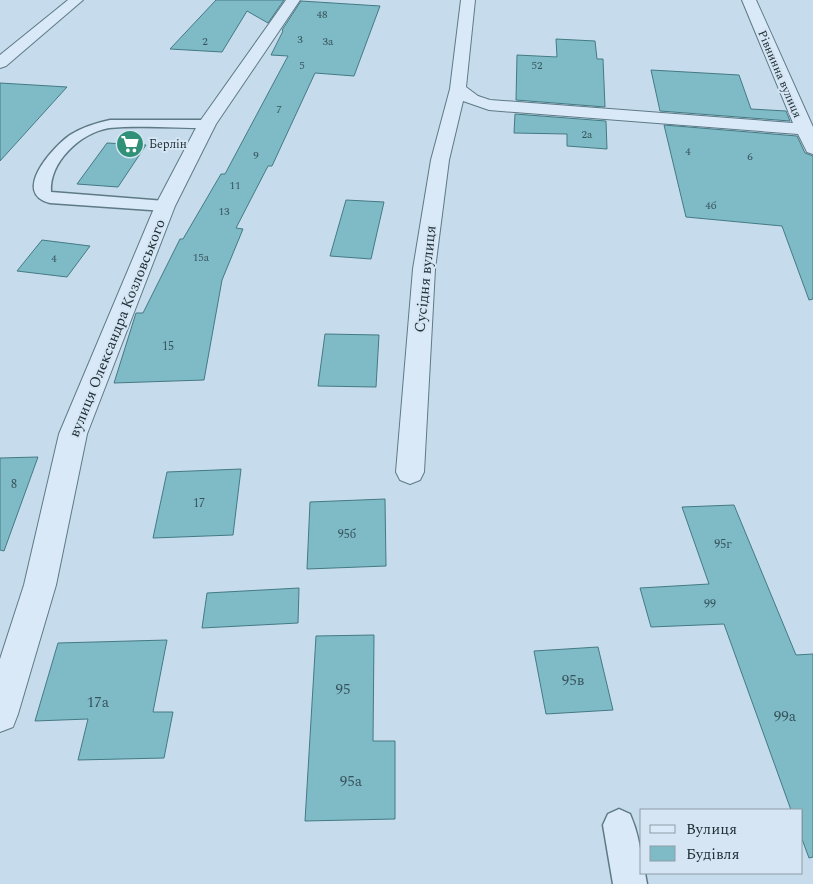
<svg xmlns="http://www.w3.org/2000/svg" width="813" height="884" font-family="Spectral,serif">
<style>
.building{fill:#7ebbc7;stroke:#447a83}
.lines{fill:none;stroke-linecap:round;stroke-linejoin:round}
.lane-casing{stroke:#5d7a86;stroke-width:3}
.street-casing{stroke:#5d7a86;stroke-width:2}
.lane{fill:#d9e9f7;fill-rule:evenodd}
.street{fill:#d9e9f7;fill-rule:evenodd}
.labels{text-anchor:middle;stroke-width:4;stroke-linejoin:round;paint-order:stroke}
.far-number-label{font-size:11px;fill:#38545b}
.far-street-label{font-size:12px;fill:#203137;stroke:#d5e5f3}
.far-poi-label{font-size:12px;fill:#203137;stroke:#d5e5f3;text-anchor:start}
.number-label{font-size:12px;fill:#38545b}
.street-label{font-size:15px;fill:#203137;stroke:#d5e5f3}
.near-number-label{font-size:15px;fill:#38545b}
</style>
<rect width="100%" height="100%" fill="#c6dbec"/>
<g class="building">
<path d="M 216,0 L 284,0 L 268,23 L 247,11 L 222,52 L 170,49 Z"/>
<path d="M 301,1 L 380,6 L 354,76 L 315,73 L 272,166 L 268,166 L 236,228 L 243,229 L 222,280 L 204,380 L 114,383 L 136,313 L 143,313 L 180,239 L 183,239 L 221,174 L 225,174 L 288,56 L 271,55 L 283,31 L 282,30 Z"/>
<path d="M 556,39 L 595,41 L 597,59 L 603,59 L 605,107 L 516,100 L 517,55 L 557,57 Z"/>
<path d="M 651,70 L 739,75 L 751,109 L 786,111 L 790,121 L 660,111 Z"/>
<path d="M 0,83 L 67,87 L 0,161 Z"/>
<path d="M 515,114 L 606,121 L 607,149 L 567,146 L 567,134 L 514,133 Z"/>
<path d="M 664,125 L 797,136 L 805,153 L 813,156 L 813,299 L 809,300 L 782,226 L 686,217 Z"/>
<path d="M 107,143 L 146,145 L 118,187 L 77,184 Z"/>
<path d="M 346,200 L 384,202 L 371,259 L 330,256 Z"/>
<path d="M 42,240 L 90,246 L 67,277 L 17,271 Z"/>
<path d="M 325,334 L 379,335 L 376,387 L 318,386 Z"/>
<path d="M 38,457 L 4,551 L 0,550 L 0,458 Z"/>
<path d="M 241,469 L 233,535 L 153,538 L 167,472 Z"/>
<path d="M 385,499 L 386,566 L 307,569 L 310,502 Z"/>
<path d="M 734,505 L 796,655 L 813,654 L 813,857 L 809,858 L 802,839 L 802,810 L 791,810 L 724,624 L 651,627 L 640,588 L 709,584 L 682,507 Z"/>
<path d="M 299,588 L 298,623 L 202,628 L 207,593 Z"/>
<path d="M 374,635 L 373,741 L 395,741 L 395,819 L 305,821 L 316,636 Z"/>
<path d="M 167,640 L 153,712 L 173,712 L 164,758 L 78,760 L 88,719 L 35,721 L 58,643 Z"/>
<path d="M 598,647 L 613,710 L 546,714 L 534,651 Z"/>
</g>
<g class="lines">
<g class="lane-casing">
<g id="lane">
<path d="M 110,120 L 207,120 L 214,124 L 207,128 C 178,128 137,125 109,128 C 80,133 49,162 51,192 L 165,201 L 171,202 L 173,206 L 171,210 L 165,211 L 50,203 C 11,193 53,147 70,135 C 83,127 96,123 110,120 Z"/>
<path d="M 619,809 L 630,814 C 638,832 642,853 642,873 L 645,873 L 647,884 L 613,884 L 603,825 L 608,814 Z"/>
</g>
</g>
<g class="street-casing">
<g id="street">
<path d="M 68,0 L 83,0 L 6,66 L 0,68 L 0,55 Z"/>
<path d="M 286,0 L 300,0 L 216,124 L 175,206 L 87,434 L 56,585 L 18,714 L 13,727 L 0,732 L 0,659 L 24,585 L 59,434 L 155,206 L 198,124 Z"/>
<path d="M 461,0 L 475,0 L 466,87 L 478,96 L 490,100 L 793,123 L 742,0 L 756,0 L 813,127 L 813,154 L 807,152 L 798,134 L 489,110 L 463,101 L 449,160 L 435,269 L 424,472 L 420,480 L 410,484 L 400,480 L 396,472 L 413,269 L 431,160 L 450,89 Z"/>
</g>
</g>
<use href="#lane" class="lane"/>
<use href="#street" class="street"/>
</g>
<defs>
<g id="supermarket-disc" transform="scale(1.4375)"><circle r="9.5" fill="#319178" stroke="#d5e5f3"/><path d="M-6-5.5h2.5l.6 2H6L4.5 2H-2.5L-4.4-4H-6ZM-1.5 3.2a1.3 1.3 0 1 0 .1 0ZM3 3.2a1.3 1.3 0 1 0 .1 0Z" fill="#fff"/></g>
</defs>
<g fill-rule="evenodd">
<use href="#supermarket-disc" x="130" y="144"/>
</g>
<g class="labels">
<g class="far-number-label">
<text x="322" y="18">48</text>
<text x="300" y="43">3</text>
<text x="205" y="45">2</text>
<text x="328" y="45">3а</text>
<text x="302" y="69">5</text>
<text x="537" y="69">52</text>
<text x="279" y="113">7</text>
<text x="587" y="138">2а</text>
<text x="688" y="155">4</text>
<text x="256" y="159">9</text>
<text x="750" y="160">6</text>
<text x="235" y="189">11</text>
<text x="711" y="209">4б</text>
<text x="224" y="215">13</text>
<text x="201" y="261">15а</text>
<text x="54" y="262">4</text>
</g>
<g class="far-street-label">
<text transform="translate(780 74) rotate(67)" y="4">Рівнинна вулиця</text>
</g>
<g class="far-poi-label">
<text x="149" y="148">Берлін</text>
</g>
<g class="number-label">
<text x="168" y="350">15</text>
<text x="14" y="488">8</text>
<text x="199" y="507">17</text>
<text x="347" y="538">95б</text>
<text x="723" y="548">95г</text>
<text x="710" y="608">99</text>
</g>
<g class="street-label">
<text transform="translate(425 279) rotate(-84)" y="5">Сусідня вулиця</text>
<text transform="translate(117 328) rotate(-68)" y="5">вулиця Олександра Козловського</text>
</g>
<g class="near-number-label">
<text x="573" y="685">95в</text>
<text x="343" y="694">95</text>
<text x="98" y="707">17а</text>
<text x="785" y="721">99а</text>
<text x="351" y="786">95а</text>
</g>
</g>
<rect x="640" y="809" width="162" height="65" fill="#d5e5f3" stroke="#8d9da8"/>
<rect x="650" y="825" width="25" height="8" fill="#d9e9f7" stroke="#8d9da8"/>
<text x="686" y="834" font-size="15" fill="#203137">Вулиця</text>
<rect x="650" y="846" width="25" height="15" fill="#7ebbc7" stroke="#8d9da8"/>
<text x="686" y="859" font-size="15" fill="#203137">Будівля</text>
</svg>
